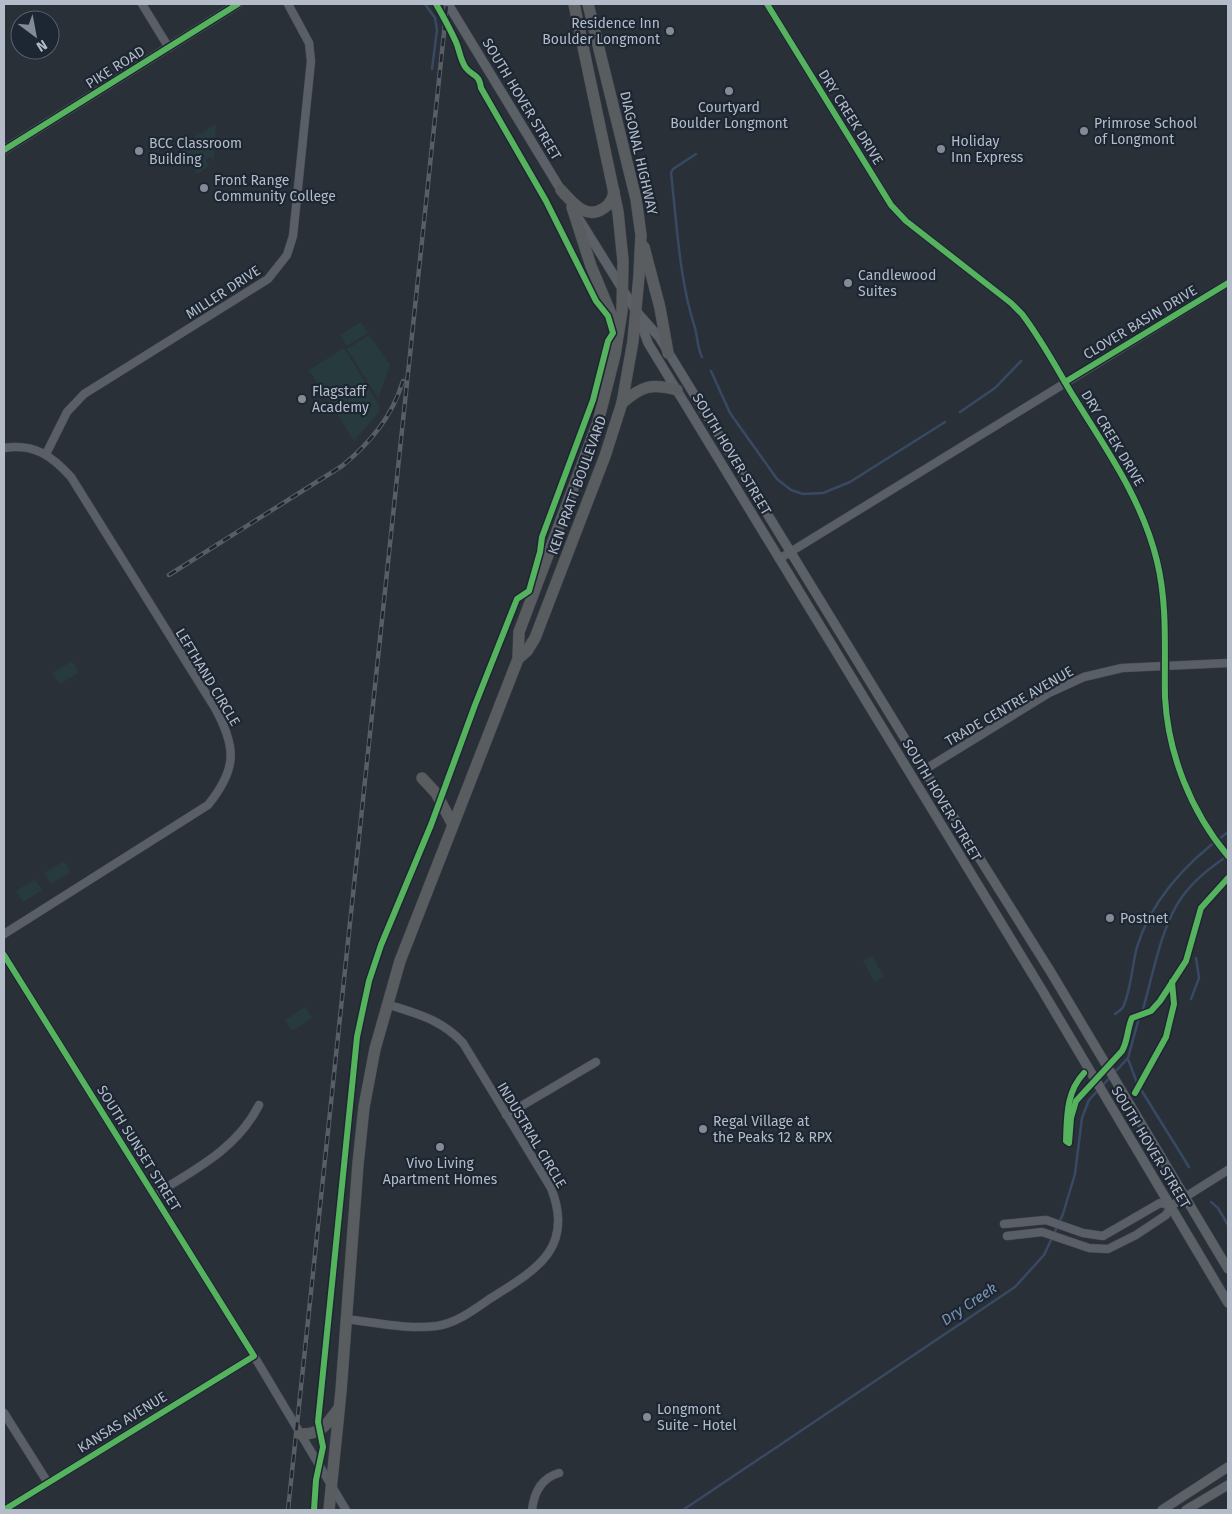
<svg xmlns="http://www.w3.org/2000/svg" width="1232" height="1514" font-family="'Fira Sans',sans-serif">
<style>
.green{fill:#273a3e}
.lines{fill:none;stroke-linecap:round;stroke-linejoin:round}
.stream{stroke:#384963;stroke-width:2.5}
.minor-casing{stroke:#484c53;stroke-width:9}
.major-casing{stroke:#484c55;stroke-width:10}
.highway-casing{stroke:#474c53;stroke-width:12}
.minor{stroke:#5a5e66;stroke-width:8}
.major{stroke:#5c6168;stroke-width:9}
.highway{stroke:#5a5d60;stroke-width:11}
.rail-casing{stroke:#595d64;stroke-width:4.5}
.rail{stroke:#1d2633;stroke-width:2.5;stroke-dasharray:8;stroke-linecap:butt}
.cycleway-casing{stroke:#1d2633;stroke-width:9}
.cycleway{stroke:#56b35d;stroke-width:6}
.poi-dot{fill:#848b96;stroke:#1d2633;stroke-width:2}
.labels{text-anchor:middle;stroke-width:4.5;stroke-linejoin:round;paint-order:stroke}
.poi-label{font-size:14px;fill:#b4bcc9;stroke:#1d2633;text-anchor:start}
.street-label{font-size:14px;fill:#b4bcc9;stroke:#1d2633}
.water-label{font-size:15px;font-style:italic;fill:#7c92b1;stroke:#1d2633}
</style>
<rect width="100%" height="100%" fill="#2a3038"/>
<g class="green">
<path d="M 216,124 L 214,159 L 209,157 L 206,160 L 209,166 L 197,174 L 180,146 Z"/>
<path d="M 361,322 L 368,333 L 347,346 L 340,335 Z"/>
<path d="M 369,335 L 390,365 L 378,398 L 347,349 Z"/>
<path d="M 344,348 L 379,405 L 379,412 L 354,441 L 309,370 Z"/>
<path d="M 72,661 L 79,672 L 60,684 L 52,673 Z"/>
<path d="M 64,861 L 71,872 L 51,884 L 44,873 Z"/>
<path d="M 35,879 L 42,890 L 23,902 L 16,891 Z"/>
<path d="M 872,956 L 884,976 L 875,982 L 863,961 Z"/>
<path d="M 305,1007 L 312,1018 L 292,1031 L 285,1020 Z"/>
</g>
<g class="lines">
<g class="stream">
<path d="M 425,4 L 435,18 L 437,30 L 432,69"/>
<path d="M 696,154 L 673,169 L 671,173 C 677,224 679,279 695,328 C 698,338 697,347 702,357"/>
<path d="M 711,371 L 730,413 L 777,479 L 791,490 L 803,494 L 823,493 L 850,482 L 945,422"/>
<path d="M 960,412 L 995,388 L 1021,361"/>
<path d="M 1191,999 L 1199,978 L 1196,958"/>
<path d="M 1143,1009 C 1153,975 1161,926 1182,897 C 1194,880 1210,868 1227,856"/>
<path d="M 1115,1014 C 1118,1012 1121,1010 1123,1007 C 1131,991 1132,965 1137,947 C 1152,898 1188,861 1228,832"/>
<path d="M 1128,1059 L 1137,1083"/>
<path d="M 1140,1088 L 1189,1167"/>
<path d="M 1211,1202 L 1218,1208 L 1228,1225"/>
<path d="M 683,1510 L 1015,1287 L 1044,1255 L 1063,1214 L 1075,1174 L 1082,1118 L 1089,1100 L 1128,1058 L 1139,1018"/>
</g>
<g class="minor-casing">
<g id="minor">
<path d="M 142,4 L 169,48"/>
<path d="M 767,4 L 891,205 L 906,221 L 1011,303 L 1022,314 C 1041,339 1056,367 1072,394 C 1105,447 1142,499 1157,561 C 1168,606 1164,652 1165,697 C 1168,754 1191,812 1228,856"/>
<path d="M 4,448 C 34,443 52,456 71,477 L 215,708 C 237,748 237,769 208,805 L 4,934"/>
<path d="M 46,454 L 67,412 L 84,394 L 268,279 L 287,255 L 293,236 L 311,61 L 309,43 L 288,4"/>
<path d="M 779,559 L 1228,283"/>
<path d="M 924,770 L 1049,693 L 1084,677 L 1122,668 L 1228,663"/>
<path d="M 4,955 L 254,1356 L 346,1510"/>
<path d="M 506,1115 L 596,1062"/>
<path d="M 154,1195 C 194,1170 237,1149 259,1105"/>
<path d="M 1004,1224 L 1046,1220 L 1083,1233 L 1103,1236 L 1160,1203 L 1171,1206"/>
<path d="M 1007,1236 L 1042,1232 L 1089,1248 L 1108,1249 L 1136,1235 L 1166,1215 L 1171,1206 L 1228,1170"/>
<path d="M 345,1319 C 374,1322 408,1330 437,1326 C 457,1323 475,1309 491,1298 C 536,1270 575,1248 551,1188 L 463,1043 C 441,1019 417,1014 387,1004"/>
<path d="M 4,1413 L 48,1483"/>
<path d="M 4,1510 L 254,1356"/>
<path d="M 532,1510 C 534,1493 541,1478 559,1473"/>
</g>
</g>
<g class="major-casing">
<g id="major">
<path d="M 448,4 L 564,195"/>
<path d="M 4,150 L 238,4"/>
<path d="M 579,219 L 636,311 L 659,337 L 913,752 L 1052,974 L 1228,1269"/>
<path d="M 639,318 L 648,343 L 1042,990 L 1228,1303"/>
<path d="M 1162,1510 L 1228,1467"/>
<path d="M 1186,1510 L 1228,1485"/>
</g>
</g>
<g class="highway-casing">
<g id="highway">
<path d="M 561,190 C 572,202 586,221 604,208 C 611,204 613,198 614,191"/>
<path d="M 572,207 L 591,266 L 611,314 L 615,333"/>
<path d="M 644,247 L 660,308 L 668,353"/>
<path d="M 622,403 C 642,386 651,383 677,390"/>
<path d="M 518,659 L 527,651 L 535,638 L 605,456 L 622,403 L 633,341 L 639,276 L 641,235 L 636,199 L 588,4"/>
<path d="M 422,778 L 436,793 L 452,823"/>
<path d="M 301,1434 C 321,1435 328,1423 339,1408"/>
<path d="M 329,1510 L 341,1391 L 358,1164 L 364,1107 L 375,1049 L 400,961 L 518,659 L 519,632 L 598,422 L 615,355 L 622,311 L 623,261 L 618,212 L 574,4"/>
</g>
</g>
<use href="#minor" class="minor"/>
<use href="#major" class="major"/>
<use href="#highway" class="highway"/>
<g class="rail-casing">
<g id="rail">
<path d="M 169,575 L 342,466 C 370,443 392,417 403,381"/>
<path d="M 288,1510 L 447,4"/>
</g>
</g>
<use href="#rail" class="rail"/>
<g class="cycleway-casing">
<g id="cycleway">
<path d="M 767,4 L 891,205 L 906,221 L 1011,303 L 1022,314 C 1041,339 1056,367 1072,394 C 1105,447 1142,499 1157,561 C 1168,606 1164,652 1165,697 C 1168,754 1191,812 1228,856"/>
<path d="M 4,150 L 238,4"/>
<path d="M 1065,382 L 1228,283"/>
<path d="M 4,955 L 254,1356 L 4,1510"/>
<path d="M 1084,1073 C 1066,1092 1067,1116 1066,1141 L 1069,1143 L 1071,1118 L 1076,1101 L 1122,1051 C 1128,1041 1127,1029 1132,1018 L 1151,1011 L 1160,1001 L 1186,961 L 1201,908 L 1228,878"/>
<path d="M 1135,1093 L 1166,1037 L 1174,1004 L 1172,982"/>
<path d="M 314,1510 L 316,1480 L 323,1447 L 318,1422 L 357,1037 L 369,981 L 381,945 L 431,825 L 475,705 L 517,599 L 529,591 L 540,552 L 542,537 L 593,400 L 608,341 L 613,333 L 608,316 L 596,301 L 546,201 L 481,88 C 479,73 473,77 466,68 C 460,60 460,51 456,42 C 450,29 443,16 436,4"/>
</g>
</g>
<use href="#cycleway" class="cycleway"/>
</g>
<g class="poi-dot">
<circle cx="670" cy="31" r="5"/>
<circle cx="729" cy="91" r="5"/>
<circle cx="1084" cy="131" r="5"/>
<circle cx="941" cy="149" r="5"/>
<circle cx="139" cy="151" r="5"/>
<circle cx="204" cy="188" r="5"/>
<circle cx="848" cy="283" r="5"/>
<circle cx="302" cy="399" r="5"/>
<circle cx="1110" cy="918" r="5"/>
<circle cx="703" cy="1129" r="5"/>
<circle cx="440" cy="1147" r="5"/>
<circle cx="647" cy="1417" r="5"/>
</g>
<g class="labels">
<g class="poi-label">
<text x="660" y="28" text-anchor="end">Residence Inn<tspan x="660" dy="16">Boulder Longmont</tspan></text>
<text x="729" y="112" text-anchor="middle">Courtyard<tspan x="729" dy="16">Boulder Longmont</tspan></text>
<text x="1094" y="128">Primrose School<tspan x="1094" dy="16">of Longmont</tspan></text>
<text x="951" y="146">Holiday<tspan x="951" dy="16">Inn Express</tspan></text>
<text x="149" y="148">BCC Classroom<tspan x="149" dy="16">Building</tspan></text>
<text x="214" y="185">Front Range<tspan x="214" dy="16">Community College</tspan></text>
<text x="858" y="280">Candlewood<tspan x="858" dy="16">Suites</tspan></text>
<text x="312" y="396">Flagstaff<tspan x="312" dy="16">Academy</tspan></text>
<text x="1120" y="923">Postnet</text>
<text x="713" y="1126">Regal Village at<tspan x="713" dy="16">the Peaks 12 &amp; RPX</tspan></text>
<text x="440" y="1168" text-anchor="middle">Vivo Living<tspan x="440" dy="16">Apartment Homes</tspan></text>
<text x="657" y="1414">Longmont<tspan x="657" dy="16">Suite - Hotel</tspan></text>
</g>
<g class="street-label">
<text transform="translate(115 67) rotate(-32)" y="5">PIKE ROAD</text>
<text transform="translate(522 99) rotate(59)" y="5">SOUTH HOVER STREET</text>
<text transform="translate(851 117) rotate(58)" y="5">DRY CREEK DRIVE</text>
<text transform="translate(639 153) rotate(77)" y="5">DIAGONAL HIGHWAY</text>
<text transform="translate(223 292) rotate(-33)" y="5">MILLER DRIVE</text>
<text transform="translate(1140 322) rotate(-31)" y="5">CLOVER BASIN DRIVE</text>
<text transform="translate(1113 438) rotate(59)" y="5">DRY CREEK DRIVE</text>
<text transform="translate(732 454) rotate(59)" y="5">SOUTH HOVER STREET</text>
<text transform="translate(577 485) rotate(-70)" y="5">KEN PRATT BOULEVARD</text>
<text transform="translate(208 677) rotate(59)" y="5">LEFTHAND CIRCLE</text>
<text transform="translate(1009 706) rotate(-30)" y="5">TRADE CENTRE AVENUE</text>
<text transform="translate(942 800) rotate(59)" y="5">SOUTH HOVER STREET</text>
<text transform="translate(532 1135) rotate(59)" y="5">INDUSTRIAL CIRCLE</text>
<text transform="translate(1151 1147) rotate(59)" y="5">SOUTH HOVER STREET</text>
<text transform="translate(139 1148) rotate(58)" y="5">SOUTH SUNSET STREET</text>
<text transform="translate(122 1422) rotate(-32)" y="5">KANSAS AVENUE</text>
</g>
<g class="water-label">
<text transform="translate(969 1304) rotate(-34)" y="5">Dry Creek</text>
</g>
</g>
<rect width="1232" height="1514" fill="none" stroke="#b4bcc9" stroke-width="10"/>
<g transform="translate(35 35) rotate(148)"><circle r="24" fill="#1d2633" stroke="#59626f"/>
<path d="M0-4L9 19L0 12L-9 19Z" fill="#848b96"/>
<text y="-8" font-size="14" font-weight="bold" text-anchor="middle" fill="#b4bcc9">N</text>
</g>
</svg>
